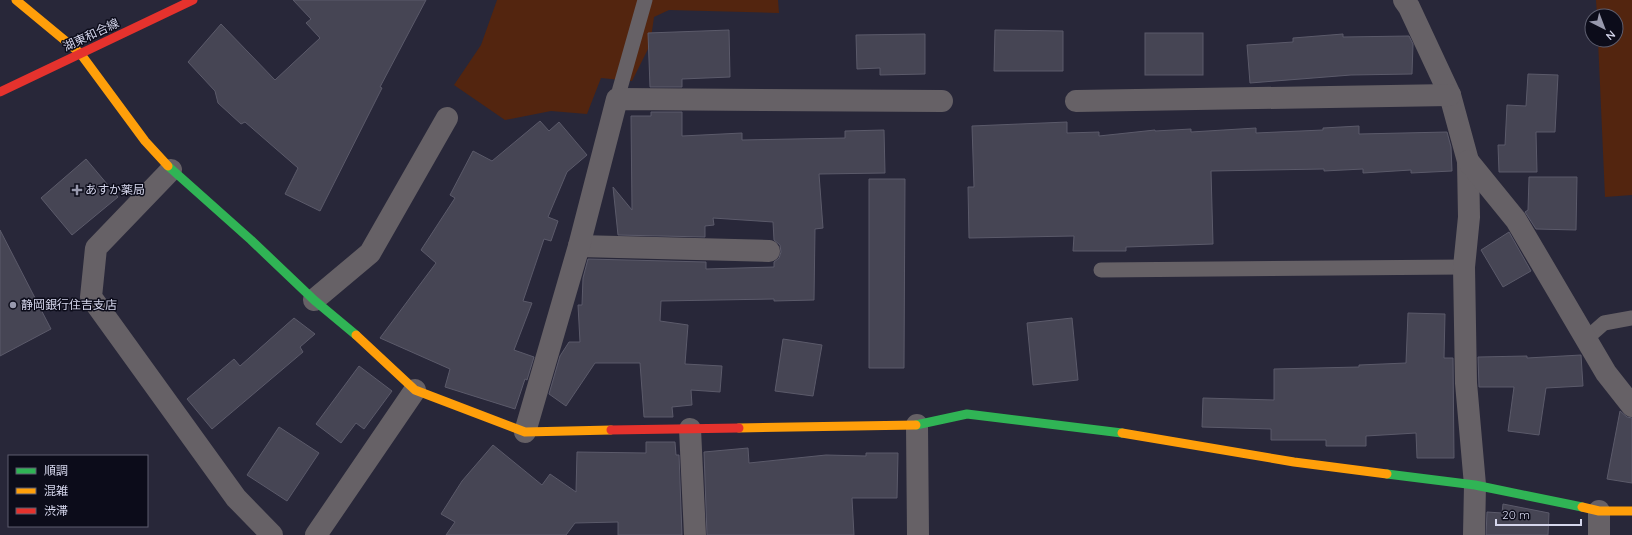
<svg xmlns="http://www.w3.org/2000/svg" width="1632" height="535" font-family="Quicksand,'Noto Sans JP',sans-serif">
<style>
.green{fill:#53250f}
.building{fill:#464554;stroke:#5b5a6a}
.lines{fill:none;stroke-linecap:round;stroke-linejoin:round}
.lane{stroke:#666166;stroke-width:15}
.street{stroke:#666166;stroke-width:22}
.fast{stroke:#30b455;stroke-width:9}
.slow{stroke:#ff9f0a;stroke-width:9}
.jam{stroke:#e5322d;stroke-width:9}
.poi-dot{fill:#9899ad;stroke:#0c0c1a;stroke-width:1.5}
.labels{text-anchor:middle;stroke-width:3;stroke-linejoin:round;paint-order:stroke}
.street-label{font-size:12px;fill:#d5d6ec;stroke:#0c0c1a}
.poi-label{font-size:12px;fill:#d5d6ec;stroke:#0c0c1a;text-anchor:start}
</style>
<rect width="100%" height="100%" fill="#282739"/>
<g class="green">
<path d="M 497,0 L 778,0 L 779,13 L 669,10 L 654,17 L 650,45 L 632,81 L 601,78 L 587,114 L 551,111 L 505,120 L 454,85 L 481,45 Z"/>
<path d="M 1596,0 L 1632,0 L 1632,195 L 1605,197 L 1598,40 L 1616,40 L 1616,16 L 1597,16 Z"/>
</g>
<g class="building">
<path d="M 293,0 L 426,0 L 380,87 L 382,88 L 320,211 L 285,194 L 298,168 L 245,122 L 241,124 L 218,103 L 215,91 L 188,62 L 221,24 L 275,80 L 320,38 L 306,23 L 311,19 Z"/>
<path d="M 729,30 L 730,77 L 682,79 L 682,87 L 650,87 L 648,33 Z"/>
<path d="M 995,30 L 1063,31 L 1063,71 L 994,71 Z"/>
<rect x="1145" y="33" width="58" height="42"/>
<path d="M 925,34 L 925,74 L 880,75 L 880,68 L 857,69 L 856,35 Z"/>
<path d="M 1343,34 L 1343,37 L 1409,36 L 1413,44 L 1412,74 L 1351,75 L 1250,83 L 1247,45 L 1293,42 L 1293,38 Z"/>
<path d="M 1528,74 L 1558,75 L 1555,132 L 1536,132 L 1537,172 L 1499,172 L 1498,145 L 1505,145 L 1507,105 L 1526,106 Z"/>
<path d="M 651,112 L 682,112 L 682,136 L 742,133 L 742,140 L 845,138 L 845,131 L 884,130 L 885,173 L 819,174 L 823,228 L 815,229 L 814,300 L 774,301 L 774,299 L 661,301 L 660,321 L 688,325 L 685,364 L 722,366 L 720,392 L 691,390 L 692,405 L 672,407 L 673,417 L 644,417 L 640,363 L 595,363 L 566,406 L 549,394 L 560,356 L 569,342 L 580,342 L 578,305 L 582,305 L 583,278 L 588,259 L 706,262 L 706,269 L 774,267 L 774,262 L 779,258 L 781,252 L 780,245 L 774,240 L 773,222 L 713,218 L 714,225 L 705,226 L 705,237 L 618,235 L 613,187 L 632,210 L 631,116 L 651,116 Z"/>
<path d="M 540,121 L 549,131 L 559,122 L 587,155 L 567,172 L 548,217 L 558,221 L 551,241 L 544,239 L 523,301 L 532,303 L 514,350 L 534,357 L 527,380 L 525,379 L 515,409 L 445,387 L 450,369 L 380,338 L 436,263 L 421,250 L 455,198 L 450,195 L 473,151 L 492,161 Z"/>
<path d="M 1067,122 L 1067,133 L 1099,132 L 1099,136 L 1155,130 L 1155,131 L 1191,129 L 1191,132 L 1256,128 L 1256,133 L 1323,130 L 1323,128 L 1359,126 L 1359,134 L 1447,132 L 1451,147 L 1452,171 L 1411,173 L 1411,170 L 1363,173 L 1363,169 L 1324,171 L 1324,169 L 1211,171 L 1213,244 L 1126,247 L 1126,251 L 1073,251 L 1074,236 L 969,238 L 968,187 L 974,187 L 972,126 Z"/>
<path d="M 86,159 L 118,197 L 72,235 L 41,198 Z"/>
<path d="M 1529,177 L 1577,177 L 1576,230 L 1536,229 L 1525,212 L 1528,210 Z"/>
<path d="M 869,179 L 905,179 L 904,368 L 869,368 Z"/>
<path d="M 0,230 L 51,329 L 0,356 Z"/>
<path d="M 1509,232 L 1531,271 L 1503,287 L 1481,250 Z"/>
<path d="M 1408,313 L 1445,314 L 1444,358 L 1453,358 L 1454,458 L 1417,458 L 1416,433 L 1366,436 L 1366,446 L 1326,446 L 1326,440 L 1271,440 L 1271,429 L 1202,427 L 1203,398 L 1274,400 L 1274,369 L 1359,367 L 1359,365 L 1406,363 Z"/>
<path d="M 294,318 L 315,334 L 300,347 L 303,352 L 212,429 L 187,399 L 234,359 L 240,366 Z"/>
<path d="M 1072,318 L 1078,380 L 1033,385 L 1027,323 Z"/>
<path d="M 783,339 L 822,345 L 813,396 L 775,391 Z"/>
<path d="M 1581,355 L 1583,386 L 1546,388 L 1539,435 L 1508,431 L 1514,387 L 1479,387 L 1478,357 L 1527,356 L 1527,358 Z"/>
<path d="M 359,366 L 392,391 L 364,429 L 356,423 L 341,443 L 316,424 Z"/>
<path d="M 1620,411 L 1627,417 L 1632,418 L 1632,483 L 1607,479 Z"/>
<path d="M 279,427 L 319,453 L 287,501 L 247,475 Z"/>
<path d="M 646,442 L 675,442 L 676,455 L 679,455 L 682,535 L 618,535 L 618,522 L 575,523 L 566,535 L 446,535 L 455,522 L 441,514 L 462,481 L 493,445 L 542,485 L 550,474 L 576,492 L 577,452 L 646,453 Z"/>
<path d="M 748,448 L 749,463 L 826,455 L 866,456 L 866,453 L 898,453 L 897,498 L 852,498 L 854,535 L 707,535 L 704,452 Z"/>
<path d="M 1503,504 L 1549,513 L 1548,535 L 1486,535 L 1487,512 L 1502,513 Z"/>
</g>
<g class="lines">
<g class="lane">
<path d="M 617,99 L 645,0"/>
<path d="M 1101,270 L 1464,267"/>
<path d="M 1587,338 L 1604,323 L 1632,318"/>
</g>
<g class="street">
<path d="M 1404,0 L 1409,7 L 1450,95 L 1468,161 L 1469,217 L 1464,267 L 1466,383 L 1475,485 L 1474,535"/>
<path d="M 1076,101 L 1450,95"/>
<path d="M 1468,161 L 1516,220 L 1606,373 L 1632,406"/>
<path d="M 171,170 L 96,248 L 91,297 L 236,498 L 272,535"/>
<path d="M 579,246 L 769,251"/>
<path d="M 314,300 L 370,253 L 447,118"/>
<path d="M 917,425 L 918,535"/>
<path d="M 690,429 L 695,535"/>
<path d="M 525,432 L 579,246 L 617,99 L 942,101"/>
<path d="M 1599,511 L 1599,535"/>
<path d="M 316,535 L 415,390"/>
</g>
<g class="fast">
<path d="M 168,166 L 251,240 L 314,300 L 356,335"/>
<path d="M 916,425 L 967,414 L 1122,433"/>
<path d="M 1387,474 L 1475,485 L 1582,507"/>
</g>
<g class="slow">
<path d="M 16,0 L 80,53 L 145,141 L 168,166"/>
<path d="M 356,335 L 415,390 L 525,432 L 611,430"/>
<path d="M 739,428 L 916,425"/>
<path d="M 1122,433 L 1294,462 L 1387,474"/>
<path d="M 1582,507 L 1599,511 L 1632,511"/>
</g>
<g class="jam">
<path d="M 0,92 L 193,0"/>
<path d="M 611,430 L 739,428"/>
</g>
</g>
<g class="poi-dot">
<path d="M75 184h4v4h4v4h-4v4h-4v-4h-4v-4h4z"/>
<circle cx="13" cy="305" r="4"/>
</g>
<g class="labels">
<g class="street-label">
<text transform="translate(91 35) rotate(-25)" y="4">湖東和合線</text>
</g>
<g class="poi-label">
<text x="85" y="194">あすか薬局</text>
<text x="21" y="309">静岡銀行住吉支店</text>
</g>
</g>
<rect x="8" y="455" width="140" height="72" fill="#0c0c1a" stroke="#5c5d6e"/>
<rect x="16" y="468" width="20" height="6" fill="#30b455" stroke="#5c5d6e"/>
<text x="44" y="475" font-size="12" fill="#d5d6ec">順調</text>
<rect x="16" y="488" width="20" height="6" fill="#ff9f0a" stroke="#5c5d6e"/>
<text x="44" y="495" font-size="12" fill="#d5d6ec">混雑</text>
<rect x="16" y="508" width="20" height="6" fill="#e5322d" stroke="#5c5d6e"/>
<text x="44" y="515" font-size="12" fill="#d5d6ec">渋滞</text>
<g transform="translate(1604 28) rotate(138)"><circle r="19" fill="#0c0c1a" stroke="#5c5d6e"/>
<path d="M0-3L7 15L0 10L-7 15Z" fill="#9899ad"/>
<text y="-6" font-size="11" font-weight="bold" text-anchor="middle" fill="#d5d6ec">N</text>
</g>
<path d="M1496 519v6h85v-6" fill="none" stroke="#d5d6ec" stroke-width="2"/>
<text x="1502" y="519" font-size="12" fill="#d5d6ec" stroke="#0c0c1a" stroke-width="3" paint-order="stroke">20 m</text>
</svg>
